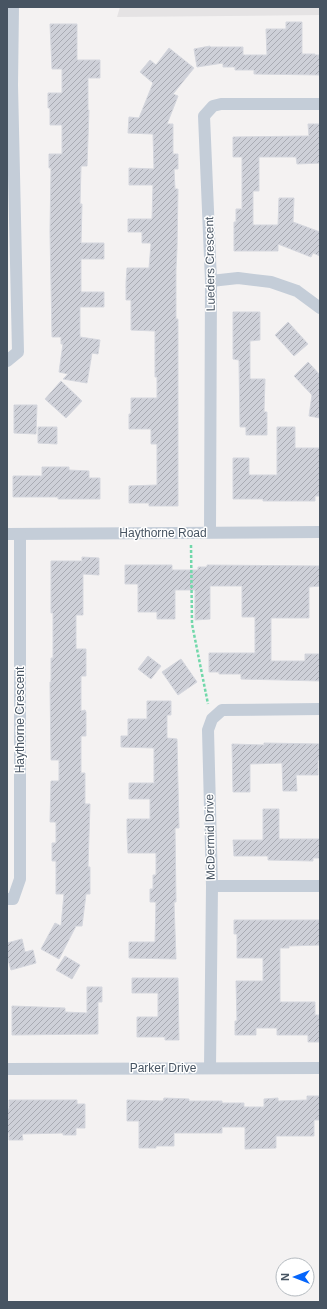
<svg xmlns="http://www.w3.org/2000/svg" width="327" height="1309" font-family="Helvetica,sans-serif">
<style>
.education{fill:#e5e3e4}
.building{fill:url(#building-hatch);stroke:#d5d7de}
.lines{fill:none;stroke-linecap:round;stroke-linejoin:round}
.path{stroke:#71d8aa;stroke-width:2.5;stroke-dasharray:3 2;stroke-linecap:butt}
.minor{stroke:#c4cdd8;stroke-width:12}
.labels{text-anchor:middle;stroke-width:3;stroke-linejoin:round;paint-order:stroke}
.street-label{font-size:12px;fill:#475462;stroke:#fff}
</style>
<defs>
<pattern id="building-hatch" width="6" height="6" patternUnits="userSpaceOnUse"><rect width="6" height="6" fill="#ced0d8"/><path d="M-1 1l2-2M0 6l6-6M5 7l2-2" fill="none" stroke="#a9abb3"/></pattern>
</defs>
<rect width="100%" height="100%" fill="#f4f2f2"/>
<path class="education" d="M 120,7 L 320,7 L 320,15 L 117,17 Z"/>
<g class="building">
<path d="M 286,22 L 302,22 L 302,54 L 315,54 L 315,55 L 320,55 L 320,75 L 254,74 L 254,70 L 235,70 L 235,67 L 223,67 L 223,63 L 197,67 L 194,49 L 210,46 L 210,47 L 243,47 L 243,55 L 267,55 L 266,29 L 286,29 Z"/>
<path d="M 50,24 L 77,24 L 77,60 L 100,60 L 100,78 L 88,78 L 88,110 L 89,110 L 87,166 L 81,166 L 80,204 L 82,204 L 81,243 L 104,243 L 104,259 L 81,259 L 81,292 L 104,292 L 104,307 L 80,307 L 80,337 L 100,340 L 98,354 L 92,353 L 87,383 L 63,379 L 68,374 L 59,372 L 63,344 L 61,344 L 61,337 L 52,337 L 50,232 L 51,168 L 49,168 L 49,154 L 62,154 L 62,125 L 50,125 L 50,108 L 48,108 L 48,93 L 62,93 L 62,69 L 52,69 Z"/>
<path d="M 169,48 L 194,68 L 173,94 L 178,96 L 167,124 L 173,124 L 173,154 L 178,154 L 178,169 L 174,169 L 175,189 L 178,189 L 177,249 L 176,269 L 176,319 L 178,319 L 178,506 L 149,506 L 149,503 L 129,503 L 129,486 L 157,485 L 157,444 L 151,444 L 151,429 L 129,429 L 129,414 L 131,414 L 131,398 L 157,398 L 157,377 L 155,377 L 155,331 L 131,330 L 131,300 L 126,300 L 126,283 L 127,268 L 149,268 L 151,244 L 150,243 L 142,243 L 142,232 L 128,232 L 128,219 L 152,219 L 153,185 L 129,185 L 129,168 L 154,169 L 153,134 L 128,133 L 129,117 L 139,118 L 153,83 L 140,72 L 150,60 L 156,65 Z"/>
<path d="M 308,124 L 320,124 L 320,163 L 297,164 L 296,157 L 259,157 L 259,191 L 253,191 L 253,225 L 278,225 L 279,198 L 294,198 L 293,222 L 320,232 L 320,256 L 313,253 L 311,257 L 278,244 L 278,251 L 234,251 L 234,222 L 236,222 L 236,209 L 242,209 L 242,157 L 233,157 L 233,137 L 309,136 Z"/>
<path d="M 233,312 L 260,312 L 260,340 L 250,341 L 250,379 L 265,379 L 264,412 L 267,412 L 267,435 L 246,435 L 246,427 L 240,427 L 239,360 L 233,359 Z"/>
<path d="M 288,322 L 308,344 L 294,356 L 275,335 Z"/>
<path d="M 308,362 L 320,375 L 320,418 L 309,416 L 312,395 L 294,376 Z"/>
<path d="M 61,381 L 82,401 L 66,418 L 45,399 Z"/>
<path d="M 14,405 L 37,405 L 36,434 L 14,433 Z"/>
<path d="M 38,427 L 57,427 L 57,444 L 38,443 Z"/>
<path d="M 277,427 L 295,427 L 295,448 L 320,448 L 320,496 L 315,496 L 315,501 L 263,501 L 263,499 L 233,499 L 233,458 L 249,458 L 249,475 L 277,475 Z"/>
<path d="M 42,467 L 69,467 L 69,470 L 89,471 L 89,478 L 100,478 L 100,499 L 58,499 L 58,497 L 13,497 L 13,476 L 42,476 Z"/>
<path d="M 82,557 L 99,558 L 99,575 L 83,574 L 83,615 L 76,615 L 76,649 L 86,649 L 86,676 L 81,676 L 81,711 L 85,710 L 86,712 L 86,736 L 81,736 L 81,773 L 85,773 L 85,804 L 90,804 L 88,867 L 90,867 L 90,894 L 86,894 L 82,926 L 76,926 L 59,959 L 41,949 L 55,923 L 61,926 L 64,894 L 56,894 L 56,861 L 52,861 L 52,843 L 56,843 L 56,822 L 50,822 L 51,781 L 59,781 L 59,760 L 51,760 L 50,682 L 51,682 L 51,658 L 53,658 L 53,613 L 51,613 L 51,561 L 82,561 Z"/>
<path d="M 125,565 L 172,565 L 172,570 L 198,570 L 198,567 L 207,567 L 207,565 L 320,566 L 320,586 L 309,587 L 309,618 L 271,618 L 271,661 L 305,661 L 305,654 L 320,654 L 320,681 L 241,679 L 241,674 L 219,674 L 219,672 L 209,672 L 209,653 L 255,653 L 255,617 L 242,617 L 242,586 L 210,586 L 210,619 L 195,620 L 195,590 L 175,590 L 175,619 L 157,619 L 157,612 L 138,612 L 138,584 L 125,584 Z"/>
<path d="M 148,656 L 161,666 L 151,679 L 138,669 Z"/>
<path d="M 181,659 L 197,682 L 178,695 L 162,672 Z"/>
<path d="M 147,701 L 171,701 L 171,715 L 167,715 L 167,738 L 177,739 L 179,828 L 175,828 L 176,902 L 174,902 L 176,959 L 129,958 L 129,942 L 155,942 L 156,902 L 150,902 L 150,889 L 153,889 L 153,875 L 156,875 L 156,853 L 128,853 L 127,834 L 127,819 L 150,819 L 150,799 L 129,799 L 129,783 L 154,783 L 154,748 L 121,747 L 121,736 L 128,736 L 128,719 L 147,719 Z"/>
<path d="M 264,743 L 320,744 L 320,760 L 318,760 L 318,775 L 296,775 L 297,791 L 283,791 L 282,763 L 250,764 L 250,792 L 233,792 L 232,744 L 264,745 Z"/>
<path d="M 263,809 L 279,809 L 279,839 L 320,839 L 320,858 L 313,858 L 313,861 L 268,860 L 268,856 L 234,856 L 233,840 L 263,840 Z"/>
<path d="M 234,920 L 320,920 L 320,945 L 289,946 L 289,948 L 280,948 L 280,1002 L 315,1002 L 315,1015 L 320,1015 L 320,1042 L 308,1042 L 308,1035 L 277,1035 L 277,1028 L 256,1028 L 256,1035 L 235,1035 L 235,1021 L 237,1021 L 236,981 L 263,981 L 263,958 L 237,958 L 237,934 L 234,934 Z"/>
<path d="M 22,939 L 25,952 L 33,950 L 36,963 L 11,970 L 7,956 L 7,943 Z"/>
<path d="M 65,956 L 80,965 L 72,979 L 56,970 Z"/>
<path d="M 132,978 L 178,978 L 179,1040 L 165,1040 L 165,1037 L 137,1037 L 137,1017 L 158,1017 L 158,993 L 132,993 Z"/>
<path d="M 87,987 L 102,987 L 102,1002 L 98,1002 L 98,1034 L 12,1035 L 12,1006 L 65,1008 L 65,1012 L 87,1013 Z"/>
<path d="M 307,1096 L 320,1096 L 320,1120 L 314,1120 L 314,1136 L 276,1136 L 276,1148 L 245,1149 L 245,1127 L 222,1127 L 222,1133 L 174,1133 L 174,1146 L 156,1146 L 156,1148 L 139,1148 L 139,1121 L 127,1121 L 127,1100 L 163,1101 L 164,1098 L 189,1099 L 189,1101 L 222,1101 L 222,1103 L 244,1103 L 244,1107 L 264,1107 L 264,1099 L 278,1098 L 278,1101 L 307,1100 Z"/>
<path d="M 9,1100 L 77,1100 L 77,1104 L 85,1104 L 85,1128 L 76,1128 L 76,1135 L 63,1135 L 63,1133 L 22,1134 L 23,1140 L 9,1140 L 9,1133 L 7,1133 L 7,1109 L 9,1109 Z"/>
</g>
<g class="lines">
<path class="path" d="M 191,545 L 192,624 L 208,704"/>
<g class="minor">
<path d="M 211,281 L 238,278 L 271,282 L 297,291 L 320,308"/>
<path d="M 7,361 L 18,352 L 12,85 L 13,7"/>
<path d="M 210,532 L 211,281 L 204,116 L 213,106 L 221,104 L 320,104"/>
<path d="M 7,534 L 320,532"/>
<path d="M 212,886 L 320,886"/>
<path d="M 7,899 L 13,899 L 20,879 L 20,534"/>
<path d="M 210,1068 L 212,886 L 208,730 L 212,719 L 222,710 L 320,709"/>
<path d="M 7,1069 L 320,1068"/>
</g>
</g>
<g class="labels">
<g class="street-label">
<text transform="translate(210 264) rotate(-91)" y="4">Lueders Crescent</text>
<text x="163" y="537">Haythorne Road</text>
<text transform="translate(20 720) rotate(-90)" y="4">Haythorne Crescent</text>
<text transform="translate(210 837) rotate(-91)" y="4">McDermid Drive</text>
<text x="163" y="1072">Parker Drive</text>
</g>
</g>
<rect width="327" height="1309" fill="none" stroke="#475462" stroke-width="16"/>
<g transform="translate(295 1277) rotate(270)"><circle r="19" fill="#ffffff" stroke="#b5bbc0"/>
<path d="M0-3L7 15L0 10L-7 15Z" fill="#0565fb"/>
<text y="-6" font-size="11" font-weight="bold" text-anchor="middle" fill="#475462">N</text>
</g>
</svg>
